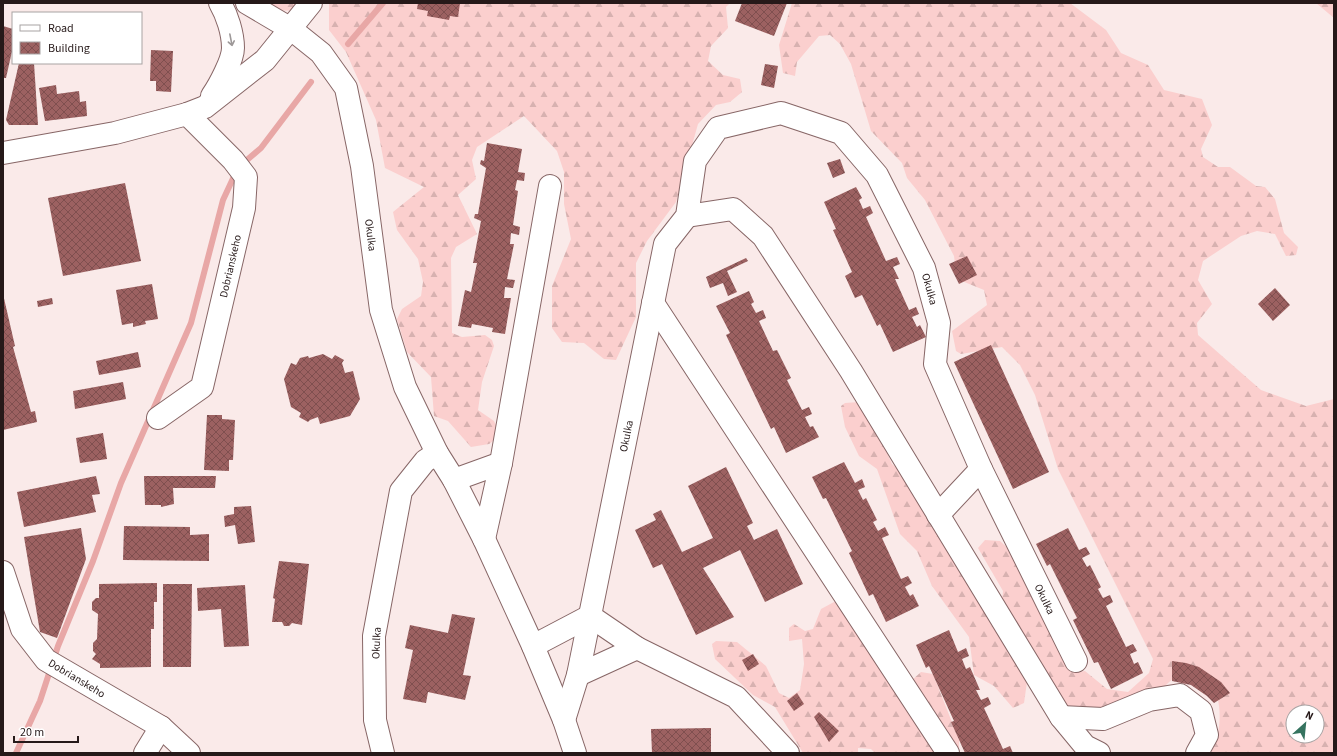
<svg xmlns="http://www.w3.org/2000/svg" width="1337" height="756" font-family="'Source Sans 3',sans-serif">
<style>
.forest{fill:url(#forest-firs);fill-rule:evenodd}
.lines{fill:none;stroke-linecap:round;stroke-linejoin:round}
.stream{stroke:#e8a7a6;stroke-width:6}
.building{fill:url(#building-cross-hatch)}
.minor-casing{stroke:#876666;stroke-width:24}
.minor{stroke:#fff;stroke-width:22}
.oneway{stroke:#9d9898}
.labels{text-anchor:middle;stroke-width:3.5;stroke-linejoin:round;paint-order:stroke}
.street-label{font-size:11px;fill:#261919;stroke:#fff}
</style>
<defs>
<pattern id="forest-firs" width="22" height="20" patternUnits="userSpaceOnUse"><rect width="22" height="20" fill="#fbcfce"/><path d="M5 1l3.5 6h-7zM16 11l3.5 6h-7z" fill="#d7b1b0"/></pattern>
<pattern id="building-cross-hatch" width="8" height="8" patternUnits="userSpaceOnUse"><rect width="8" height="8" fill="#9c6161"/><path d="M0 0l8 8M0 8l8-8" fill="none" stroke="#7f4f4f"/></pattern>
</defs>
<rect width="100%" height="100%" fill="#faeae9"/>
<g class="forest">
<path d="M 251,3 L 307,3 C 293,16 273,9 255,6 Z"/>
<path d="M 329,3 L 730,3 L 726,7 L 728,28 L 711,46 L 708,61 L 723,75 L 740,79 L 742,92 L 730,102 L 716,105 L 698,124 L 676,202 L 647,241 L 636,263 L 636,317 L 616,360 L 604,359 L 584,343 L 562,342 L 552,328 L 552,286 L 571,239 L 564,204 L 564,172 L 557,151 L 524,116 L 477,147 L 472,160 L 476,179 L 458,195 L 477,234 L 456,247 L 451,258 L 452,333 L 462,337 L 485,335 L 492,340 L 494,346 L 482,382 L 478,410 L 494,421 L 501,435 L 489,444 L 471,447 L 448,421 L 434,416 L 431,377 L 407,352 L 397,319 L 402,309 L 421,296 L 423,282 L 418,259 L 397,230 L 393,212 L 424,187 L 385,168 L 376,120 L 346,52 L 329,30 Z"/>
<path d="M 792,3 L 1070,3 L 1106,30 L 1121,53 L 1148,65 L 1164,90 L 1202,99 L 1212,125 L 1201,149 L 1203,157 L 1218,167 L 1230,167 L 1256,186 L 1265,187 L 1275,199 L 1284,233 L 1298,247 L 1296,255 L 1286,256 L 1275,234 L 1257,231 L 1241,236 L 1203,261 L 1198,280 L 1212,304 L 1197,323 L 1198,335 L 1261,390 L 1306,406 L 1334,399 L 1334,753 L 1211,753 C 1220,737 1222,713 1217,696 L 1178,674 L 1155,695 L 1081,726 L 1027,682 L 1024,703 L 1013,708 L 994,686 L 974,675 L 969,637 L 932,586 L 917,551 L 900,534 L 877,469 L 859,456 L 845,427 L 841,406 L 845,403 L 859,402 L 869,413 L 892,464 L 903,474 L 948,536 L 969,587 L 988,609 L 1001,611 L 1003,591 L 978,548 L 985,540 L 1000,541 L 1016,556 L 1020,572 L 1033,585 L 1061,653 L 1078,672 L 1085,671 L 1107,689 L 1128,692 L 1149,673 L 1153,659 L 1058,469 L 1035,395 L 1020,365 L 1002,347 L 961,354 L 956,351 L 952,331 L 987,305 L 984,290 L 957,279 L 954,256 L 925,200 L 907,178 L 902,163 L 871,131 L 851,64 L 840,44 L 830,35 L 819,36 L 797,62 L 795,76 L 783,73 L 779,45 ZM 1293,712 L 1317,712 L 1317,736 L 1293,736 Z"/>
<path d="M 1316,3 L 1334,3 L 1334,18 Z"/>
<path d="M 834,602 L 857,606 L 911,681 L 921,672 L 933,674 L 959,740 L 959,753 L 875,753 L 871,749 L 858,748 L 858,753 L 803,753 L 775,707 L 753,695 L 715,659 L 712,644 L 716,641 L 737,642 L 766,666 L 779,693 L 789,698 L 800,690 L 804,664 L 802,639 L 789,641 L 789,628 L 794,624 L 805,631 L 813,629 L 821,609 Z"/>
</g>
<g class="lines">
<g class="stream">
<path d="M 348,44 L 383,3"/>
<path d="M 241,165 L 261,148 L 311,82"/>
<path d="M 16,753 L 40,701 L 58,646 L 93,561 L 121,483 L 191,323 L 223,200 L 236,172"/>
</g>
</g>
<g class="building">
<path d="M 418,3 L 460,3 L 458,17 L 450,16 L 449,20 L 427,16 L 428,11 L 417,9 Z"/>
<path d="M 742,3 L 787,3 L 774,36 L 735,21 Z"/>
<path d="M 3,26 L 13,29 L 13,47 L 6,78 L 3,78 Z"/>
<path d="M 151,50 L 173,51 L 171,92 L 156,91 L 156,81 L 150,81 Z"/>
<path d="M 19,63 L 34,63 L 38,125 L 9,125 L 6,120 Z"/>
<path d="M 765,64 L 778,66 L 774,88 L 761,85 Z"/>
<path d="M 56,85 L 57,94 L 79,91 L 80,102 L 86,101 L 87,116 L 45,121 L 39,88 Z"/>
<path d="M 487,143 L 522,149 L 518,172 L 525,173 L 524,181 L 517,180 L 515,190 L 518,191 L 513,225 L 520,227 L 519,235 L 511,233 L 510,244 L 514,244 L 507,279 L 515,280 L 513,288 L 505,287 L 504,298 L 511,298 L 505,334 L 492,332 L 493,328 L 472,324 L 471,328 L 458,326 L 465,290 L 471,292 L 477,263 L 473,263 L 481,221 L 474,218 L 475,214 L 478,214 L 486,168 L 480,164 L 481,160 L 484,161 Z"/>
<path d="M 840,159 L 845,173 L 833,178 L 827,163 Z"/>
<path d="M 125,183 L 141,261 L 63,276 L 48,198 Z"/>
<path d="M 856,187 L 862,198 L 859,200 L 863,209 L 870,206 L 873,213 L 866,217 L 886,261 L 897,257 L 900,264 L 893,267 L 899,279 L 895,279 L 909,310 L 916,307 L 919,314 L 912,317 L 917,327 L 920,325 L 926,337 L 893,352 L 880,324 L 877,326 L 862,295 L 855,298 L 845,276 L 852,272 L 833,230 L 836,229 L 824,202 Z"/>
<path d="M 967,256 L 977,275 L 959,284 L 949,264 Z"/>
<path d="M 746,258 L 748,261 L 727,271 L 737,292 L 728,296 L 723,283 L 710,288 L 706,277 Z"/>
<path d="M 152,284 L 158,319 L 145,321 L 146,324 L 133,327 L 133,323 L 122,325 L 116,290 Z"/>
<path d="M 1275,288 L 1290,305 L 1273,321 L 1258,304 Z"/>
<path d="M 749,291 L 754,302 L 751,304 L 756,313 L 763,310 L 766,318 L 759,321 L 773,351 L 777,350 L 791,378 L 787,380 L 802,410 L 809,407 L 812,414 L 805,417 L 810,427 L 813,426 L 819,437 L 786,453 L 774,427 L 771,429 L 726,335 L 730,333 L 716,306 Z"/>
<path d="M 3,294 L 15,346 L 13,347 L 31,412 L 35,411 L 37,422 L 3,430 Z"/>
<path d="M 52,298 L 53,304 L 38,307 L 37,301 Z"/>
<path d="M 991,345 L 1049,472 L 1013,489 L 954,362 Z"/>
<path d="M 138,352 L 141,367 L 99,375 L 96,361 Z"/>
<path d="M 323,354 L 332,359 L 335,355 L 344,360 L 342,363 L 345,373 L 353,371 L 360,399 L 350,416 L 320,424 L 318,417 L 310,420 L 308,422 L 299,417 L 301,413 L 291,407 L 284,379 L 291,363 L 296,365 L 300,358 L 308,356 L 309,358 Z"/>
<path d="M 123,382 L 126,399 L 75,409 L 73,391 Z"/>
<path d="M 207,415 L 222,415 L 222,419 L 235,420 L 233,460 L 229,460 L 229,471 L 204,470 Z"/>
<path d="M 103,433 L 107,459 L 80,463 L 76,438 Z"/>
<path d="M 844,462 L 855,483 L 862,479 L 865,487 L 858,490 L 863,500 L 866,498 L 877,520 L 873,522 L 878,531 L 885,527 L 889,535 L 882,538 L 901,579 L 908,576 L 912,583 L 905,587 L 910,596 L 913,594 L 919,606 L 886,622 L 873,594 L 869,596 L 849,553 L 852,551 L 826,498 L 823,499 L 812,477 Z"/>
<path d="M 726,467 L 753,523 L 747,526 L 754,540 L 777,529 L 803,584 L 765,602 L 740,550 L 703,568 L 734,617 L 696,635 L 662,564 L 653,568 L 635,530 L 656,520 L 653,514 L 661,510 L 682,552 L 713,538 L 688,486 Z"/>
<path d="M 96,476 L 100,494 L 92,495 L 96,512 L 24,527 L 17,492 Z"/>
<path d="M 144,476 L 216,476 L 215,488 L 173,488 L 174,504 L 161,507 L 161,505 L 145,505 Z"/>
<path d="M 251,506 L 255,542 L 238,544 L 235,525 L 225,527 L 224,516 L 234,514 L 234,507 Z"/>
<path d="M 124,526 L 190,527 L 190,535 L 209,534 L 209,561 L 123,560 Z"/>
<path d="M 81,528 L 86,559 L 57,638 L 40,632 L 24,537 Z"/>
<path d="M 1068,528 L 1079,550 L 1086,547 L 1090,554 L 1082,558 L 1087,567 L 1090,565 L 1101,587 L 1098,589 L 1103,598 L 1110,595 L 1113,602 L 1106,606 L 1126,647 L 1133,644 L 1137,651 L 1130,654 L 1134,664 L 1138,662 L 1143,673 L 1111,689 L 1098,662 L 1094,663 L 1073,620 L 1077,618 L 1050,564 L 1047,566 L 1036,544 Z"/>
<path d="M 279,561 L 309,564 L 302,625 L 292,623 L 289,626 L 284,626 L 282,622 L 272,622 L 275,599 L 273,598 Z"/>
<path d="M 157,583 L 157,602 L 154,602 L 154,629 L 151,629 L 151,667 L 100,668 L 100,664 L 92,659 L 96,654 L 93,651 L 93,643 L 97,639 L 98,614 L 92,610 L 92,602 L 96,598 L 99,598 L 99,584 Z"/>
<path d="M 163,584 L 192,584 L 191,667 L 163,667 Z"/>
<path d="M 245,585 L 249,646 L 224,647 L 221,609 L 198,611 L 197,588 Z"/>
<path d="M 452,614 L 475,618 L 463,675 L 471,676 L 465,700 L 428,692 L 426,703 L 403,699 L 413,650 L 405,648 L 410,625 L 448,633 Z"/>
<path d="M 949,630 L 958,652 L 966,648 L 969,656 L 962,659 L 966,669 L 970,667 L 980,690 L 976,690 L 981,700 L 988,697 L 991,704 L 984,708 L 1003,749 L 1010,746 L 1013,753 L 965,753 L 951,722 L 954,721 L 929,666 L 926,668 L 916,645 Z"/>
<path d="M 753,654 L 759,664 L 748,671 L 742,660 Z"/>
<path d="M 1172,661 L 1186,663 L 1199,667 L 1221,682 L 1230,693 L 1214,703 L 1207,696 L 1191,685 L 1172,681 Z"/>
<path d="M 797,693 L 804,704 L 794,711 L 787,701 Z"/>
<path d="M 819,712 L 839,731 L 829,742 L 814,717 Z"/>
<path d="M 711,728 L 711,753 L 652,753 L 651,729 Z"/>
</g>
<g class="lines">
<g class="minor-casing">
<g id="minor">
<path d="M 247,3 L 291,29 L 321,53 L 346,88 L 362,166 L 381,310 L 405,387 L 437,453 L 454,480 L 484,539 L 533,646 L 564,720 L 575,753"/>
<path d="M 212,96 C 219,86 233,60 233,48 C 233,33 227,15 220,3"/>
<path d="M 3,153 L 115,133 L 187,114 L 205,107 L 265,60 L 311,3"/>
<path d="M 687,216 L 733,209 L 763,236 L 851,371 L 1061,717 L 1085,746 L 1099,753"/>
<path d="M 653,303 L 948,753"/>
<path d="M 158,418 L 202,387 L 244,208 L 246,177 L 233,160 L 187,114"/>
<path d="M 454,480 L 501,463"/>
<path d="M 938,515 L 981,469"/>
<path d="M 484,539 L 501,463 L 550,186"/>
<path d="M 3,572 L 22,629 L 46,660 L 161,727 L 189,753"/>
<path d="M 590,616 L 637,648 L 736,697 L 788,753"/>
<path d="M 533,646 L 590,616"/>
<path d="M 578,675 L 637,648"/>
<path d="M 1061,717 L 1103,719 L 1149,700 L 1180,695 L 1201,711 L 1207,735 L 1197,753"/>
<path d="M 564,720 L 578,675 L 665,244 L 687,216 L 695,161 L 718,128 L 781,113 L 841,133 L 877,175 L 924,268 L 939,323 L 935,364 L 981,469 L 1076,661"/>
<path d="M 145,753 L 161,727"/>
<path d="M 383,753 L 375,720 L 374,636 L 401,491 L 425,461 L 437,453"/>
</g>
</g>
<use href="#minor" class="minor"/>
</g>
<defs><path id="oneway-shaft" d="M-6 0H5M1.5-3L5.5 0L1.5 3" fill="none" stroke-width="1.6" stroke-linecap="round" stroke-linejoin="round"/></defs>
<use class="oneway" href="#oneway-shaft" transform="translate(231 40) rotate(79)"/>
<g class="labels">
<g class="street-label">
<text transform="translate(371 235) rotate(83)" y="4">Okulka</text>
<text transform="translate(230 266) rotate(-77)" y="4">Dobrianskeho</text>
<text transform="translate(930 289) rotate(74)" y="4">Okulka</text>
<text transform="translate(626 436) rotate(-79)" y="4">Okulka</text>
<text transform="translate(1045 599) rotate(64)" y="4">Okulka</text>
<text transform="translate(376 643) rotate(-87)" y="4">Okulka</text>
<text transform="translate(77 678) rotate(31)" y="4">Dobrianskeho</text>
</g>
</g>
<rect width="1337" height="756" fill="none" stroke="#261919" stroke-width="8"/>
<rect x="12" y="12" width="130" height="52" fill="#ffffff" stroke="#a8a3a3"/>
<rect x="20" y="25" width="20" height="6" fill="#ffffff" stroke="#a8a3a3"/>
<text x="48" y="32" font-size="12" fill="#261919">Road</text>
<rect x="20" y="42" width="20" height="12" fill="url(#building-cross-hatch)" stroke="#a8a3a3"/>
<text x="48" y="52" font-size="12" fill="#261919">Building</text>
<g transform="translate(1305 724) rotate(27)"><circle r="19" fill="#ffffff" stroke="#a8a3a3"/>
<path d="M0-3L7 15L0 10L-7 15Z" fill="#35735f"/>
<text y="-6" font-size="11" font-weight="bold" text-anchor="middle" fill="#261919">N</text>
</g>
<path d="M14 736v6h64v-6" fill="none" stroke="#261919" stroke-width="2"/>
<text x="20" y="736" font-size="12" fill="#261919" stroke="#ffffff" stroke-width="3" paint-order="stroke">20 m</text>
</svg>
